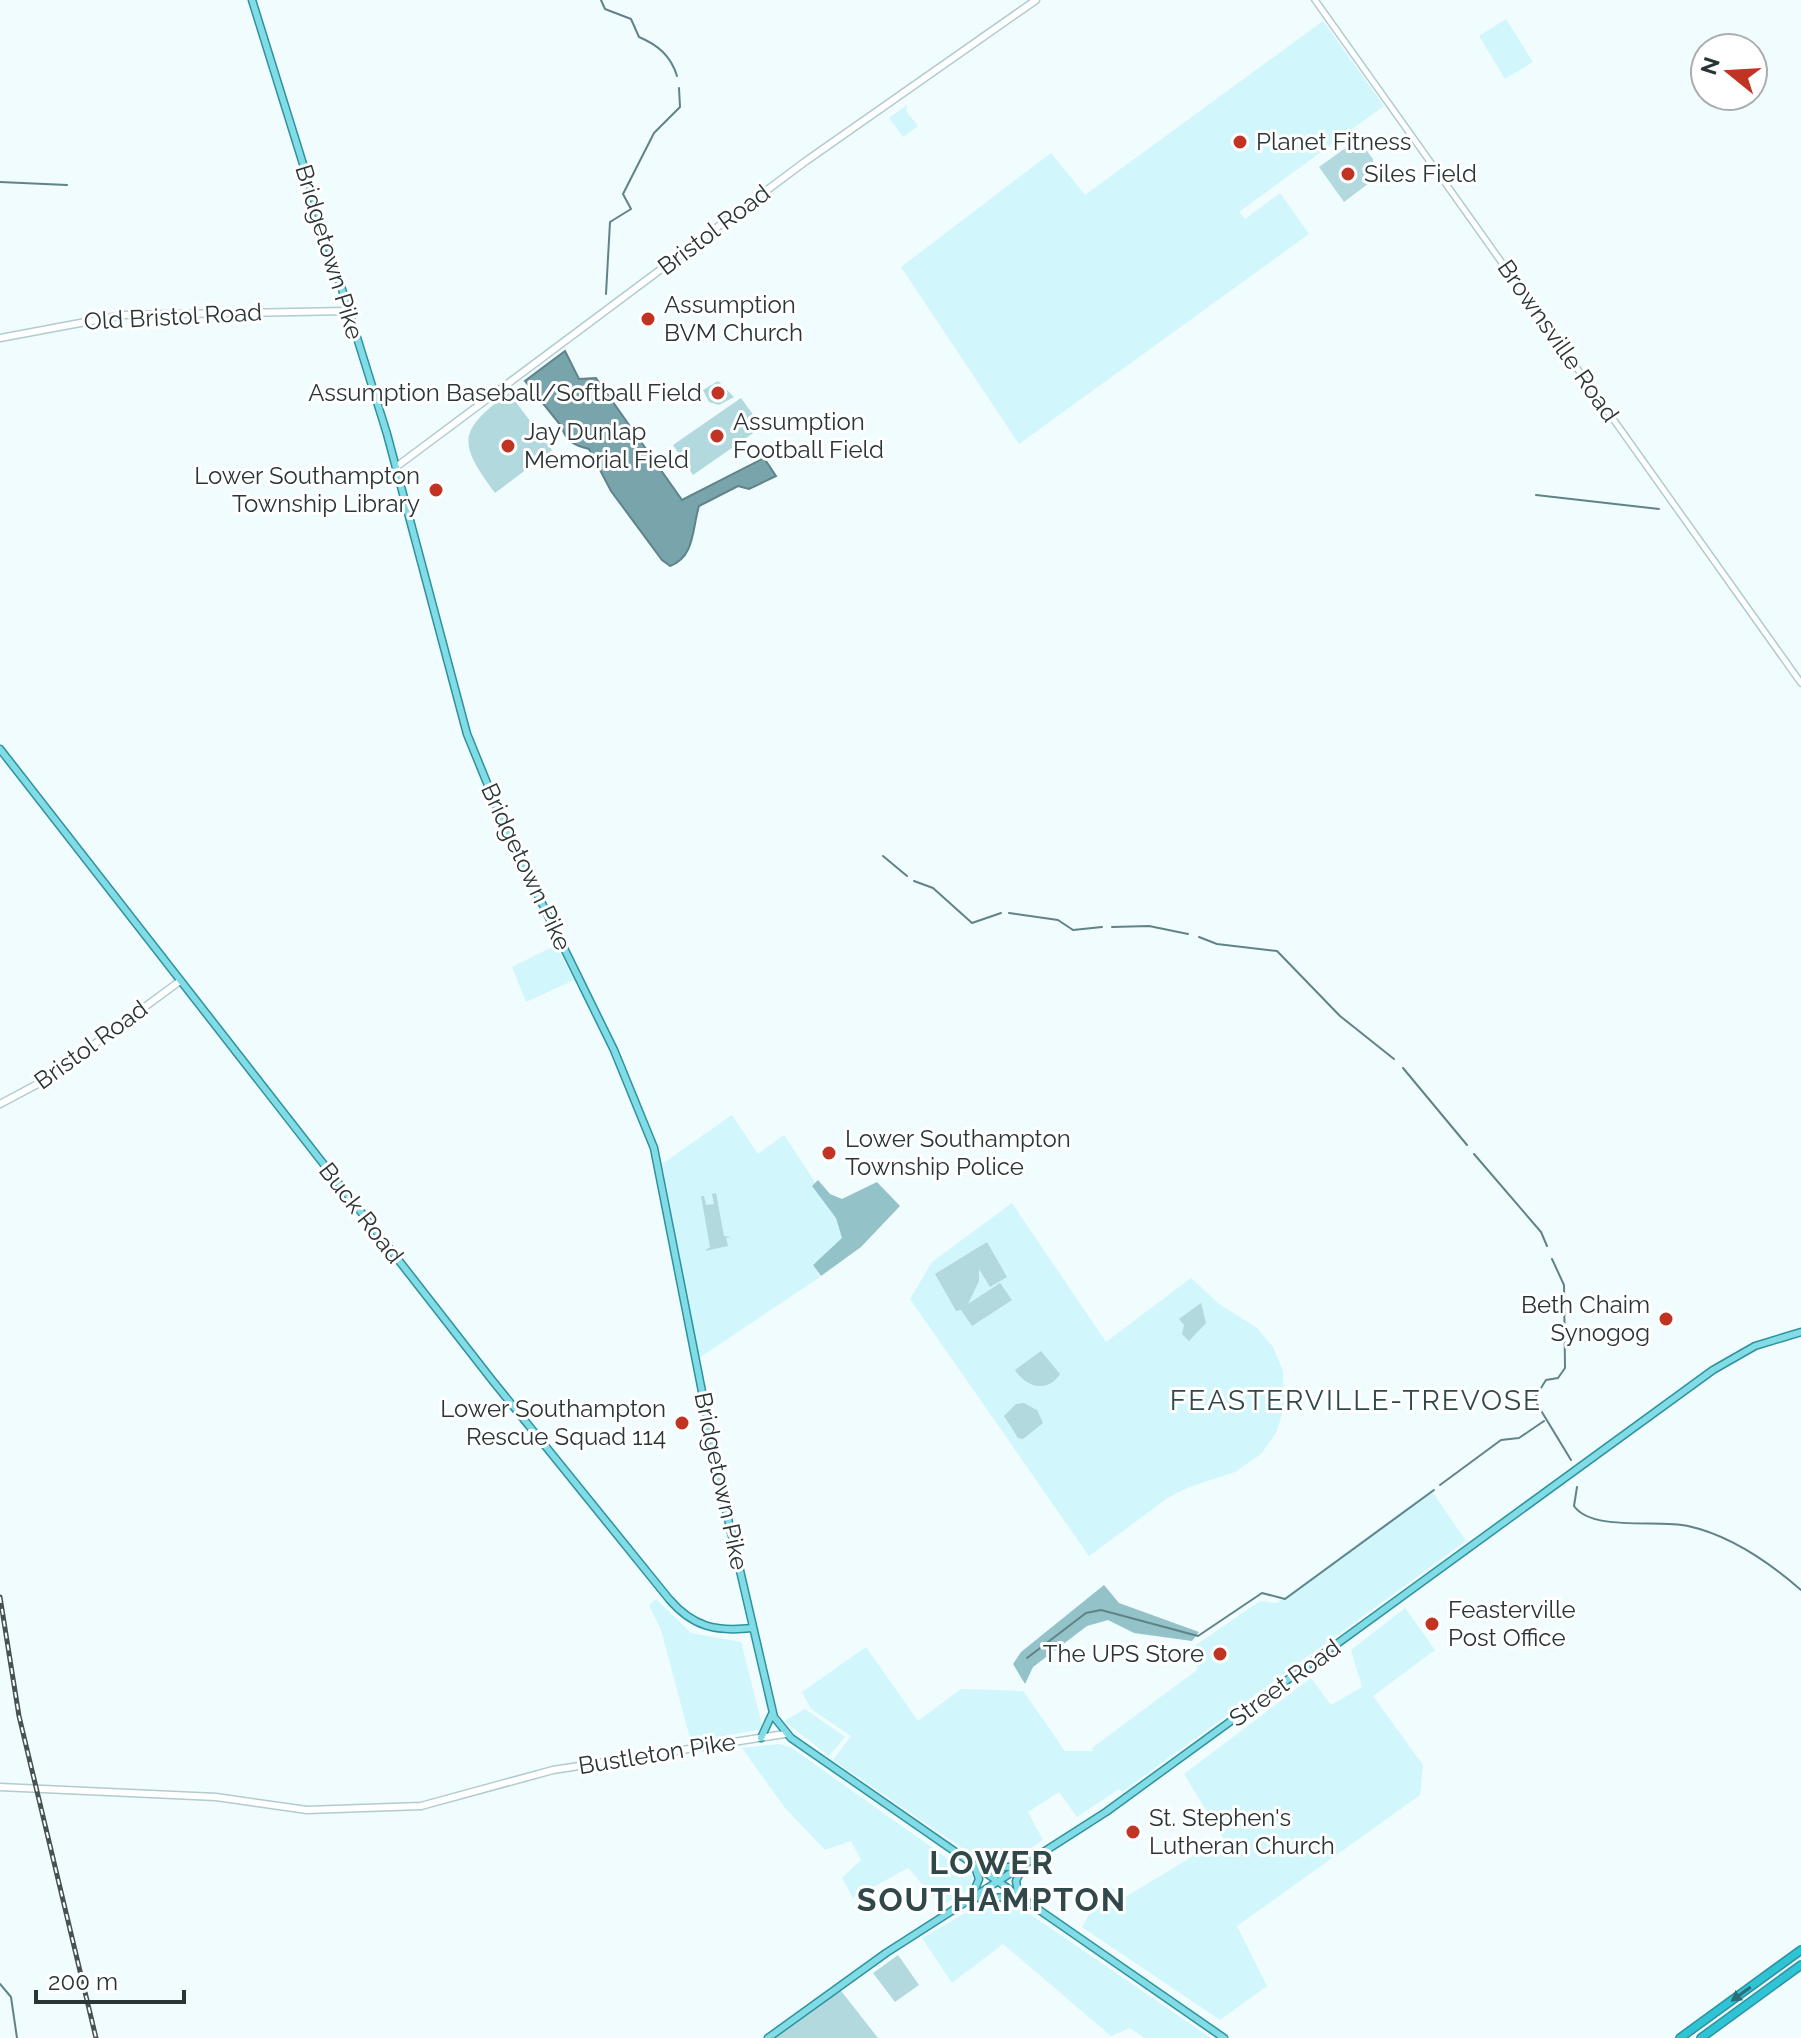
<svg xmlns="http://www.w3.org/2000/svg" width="1801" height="2038" viewBox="0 0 1801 2038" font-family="Raleway,sans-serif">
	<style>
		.built { fill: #d1f6fb }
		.green { fill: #b2d9de }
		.forest { fill: #93c2c9 }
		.water { fill: #77a5ab; stroke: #608388; stroke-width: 2 }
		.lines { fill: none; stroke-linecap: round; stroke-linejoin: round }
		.stream { stroke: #608388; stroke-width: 2 }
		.tertiary-casing { stroke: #b1cbcf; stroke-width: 8 }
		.secondary-casing { stroke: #b1cbcf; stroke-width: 9 }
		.primary-casing { stroke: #2d929e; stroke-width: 9 }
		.motorway-casing { stroke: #2d929e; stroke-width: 10 }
		.tertiary { stroke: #fff; stroke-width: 5 }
		.secondary { stroke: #fff; stroke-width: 6 }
		.primary { stroke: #82dce6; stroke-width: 6 }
		.motorway { stroke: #2ec4d6; stroke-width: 7 }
		.rail-casing { stroke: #475253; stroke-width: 5 }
		.rail { stroke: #fff; stroke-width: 2; stroke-dasharray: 6; stroke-linecap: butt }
		.oneway { fill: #2c6e76 }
		.poi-dot { fill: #c13424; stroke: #fff; stroke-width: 3 }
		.labels { text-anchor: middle; stroke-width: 6; stroke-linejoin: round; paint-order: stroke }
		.poi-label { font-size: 24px; fill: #2a3536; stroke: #fff; text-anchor: start }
		.street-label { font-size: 24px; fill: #2a3536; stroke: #fff }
		.quarter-label { font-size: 28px; letter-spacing: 2px; fill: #31484b; stroke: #fff }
		.district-label { font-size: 32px; font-weight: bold; letter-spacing: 2px; fill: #31484b; stroke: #fff }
	</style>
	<rect width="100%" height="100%" fill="#f1fcfe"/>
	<path class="built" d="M1506 19 1533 62 1505 79 1479 36Z
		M1323 21 1384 106 1239 212 1245 219 1280 193 1309 234 1019 444 901 267 1051 153 1085 195Z
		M907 105 906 111 918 126 903 137 889 118Z
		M556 945 574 980 526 1002 512 967Z
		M732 1115 758 1154 784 1135 852 1238 813 1264 820 1277 699 1358 662 1164Z
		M1012 1203 1106 1342 1191 1278 1219 1304 1257 1328 1273 1347 1283 1371 1284 1408 1276 1433 1261 1454 1235 1472 1189 1487 1169 1497 1089 1556 910 1299 932 1262Z
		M1431 1490 1466 1541 1122 1792 1119 1789 1077 1817 1059 1792 1028 1812 1043 1840 1009 1863H984L833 1760 851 1736 811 1709 802 1692 866 1647 918 1721 961 1689 1023 1691 1065 1751H1093L1092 1748 1197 1670 1196 1645 1260 1601 1277 1603Z
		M656 1599 691 1633 741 1642 763 1729 691 1742 661 1630 649 1605Z
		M1405 1608 1435 1650 1373 1696 1423 1765 1420 1795 1237 1926 1267 1986 1220 2020 1082 1927 1106 1885 1127 1896 1223 1838 1184 1774 1311 1678 1331 1705 1362 1687 1351 1650Z
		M805 1709 845 1737 829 1756 784 1721Z
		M779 1744 792 1748 972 1876 970 1889 942 1906 908 1868 853 1898 842 1878 861 1860 851 1841 825 1850 785 1808 742 1748Z
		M991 1898 1010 1902 1027 1912 1211 2038H1144L1130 2028 1111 2036 1003 1944 952 1983 922 1938Z"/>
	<path class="green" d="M1358 139 1373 159V180L1344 202 1319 167Z
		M718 381 734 397 719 405 709 402 703 390Z
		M509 393 552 450 495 493C458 443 457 431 509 393Z
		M741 398 762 427 693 475 673 445Z
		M716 1193 724 1236 731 1237 726 1238 728 1246 705 1251 710 1247 701 1196H704L706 1205 714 1204 712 1194Z
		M987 1242 1007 1277 990 1287 979 1269V1281L968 1304 1000 1283 1012 1300 972 1326 961 1310 956 1311 935 1274Z
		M1201 1303 1206 1323 1189 1341 1182 1334 1184 1325 1179 1319Z
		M1041 1351 1060 1374C1048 1393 1026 1388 1015 1370Z
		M1024 1403 1037 1410 1043 1423 1023 1439 1018 1438 1004 1416 1016 1404Z
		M898 1955 919 1985 895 2002 873 1973Z
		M838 1987 878 2038H768Z"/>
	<path class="forest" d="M818 1180 830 1194 842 1199 877 1182 900 1206 861 1247 821 1276 813 1265 842 1238 836 1218 812 1186Z
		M1104 1585 1119 1603 1199 1632 1192 1641 1134 1633 1108 1620 1087 1626 1033 1667 1025 1684 1013 1664 1021 1652Z"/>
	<path class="water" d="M565 351 579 379 596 378 682 500 764 458 776 476 749 489 738 486 699 506C692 529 695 557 670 566L662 560 611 491 589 449C576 446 565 441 562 427L525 381Z"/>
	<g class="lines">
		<path class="stream" d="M601 0 605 9 631 19 639 37C658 45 671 56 677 76
			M0 182 67 185
			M606 294 610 222 631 209 623 194 654 133 680 107 679 88
			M1536 495 1659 509
			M883 856 907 876
			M914 881 933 888 972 923 1001 913
			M1009 913 1058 920 1073 930 1102 927
			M1112 927 1149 926 1188 934
			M1199 937 1217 944 1277 951 1340 1016 1394 1059
			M1403 1068 1467 1145
			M1474 1154 1541 1232 1547 1246
			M1552 1259 1564 1285 1565 1368 1558 1378 1546 1380 1534 1399 1571 1460
			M1440 1485 1501 1440 1519 1438 1544 1421
			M1577 1487 1574 1506C1592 1532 1659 1519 1688 1526 1729 1535 1770 1563 1801 1590
			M1027 1658 1086 1613 1101 1610 1198 1636 1262 1593 1285 1599 1434 1490
			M0 1984 11 1997 17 2038"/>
		<g class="tertiary-casing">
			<path id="tertiary" d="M1315 0 1801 683"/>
		</g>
		<g class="secondary-casing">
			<path id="secondary" d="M0 338 123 315 347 311
				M396 467 806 161 1036 0
				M0 1104 47 1079 180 981
				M0 1787 216 1797 307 1810 421 1806 553 1770 785 1734"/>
		</g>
		<g class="primary-casing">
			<path id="primary" d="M252 0 387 434 467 734 507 832 614 1050 654 1148 722 1493 774 1717 791 1738 1224 2038
				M0 749 492 1380 669 1599C693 1627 716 1632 752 1628
				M761 1738 772 1714
				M978 1867H1014
				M972 1896 979 1879 976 1870
				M975 1898 1019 1897 1016 1881 1024 1864
				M768 2038 886 1953 1106 1812 1713 1370 1755 1346 1801 1332"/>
		</g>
		<g class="motorway-casing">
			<path id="motorway" d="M1680 2038 1801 1950
				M1701 2038 1801 1965"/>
		</g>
		<use href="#tertiary" class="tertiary"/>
		<use href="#secondary" class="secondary"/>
		<use href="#primary" class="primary"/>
		<use href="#motorway" class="motorway"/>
		<g class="rail-casing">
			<path id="rail" d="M0 1597 19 1716 96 2038"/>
		</g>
		<use href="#rail" class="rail"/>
	</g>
	<defs><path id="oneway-solid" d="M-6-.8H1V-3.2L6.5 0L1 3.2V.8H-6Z" transform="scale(2)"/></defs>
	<use class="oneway" href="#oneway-solid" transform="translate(1741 1994) rotate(144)"/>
	<g class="poi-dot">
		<circle cx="1240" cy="142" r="8"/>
		<circle cx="1348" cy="174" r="8"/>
		<circle cx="648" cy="319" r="8"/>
		<circle cx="718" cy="393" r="8"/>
		<circle cx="717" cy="436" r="8"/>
		<circle cx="508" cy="446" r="8"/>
		<circle cx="436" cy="490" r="8"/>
		<circle cx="829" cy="1153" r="8"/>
		<circle cx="1666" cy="1319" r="8"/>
		<circle cx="682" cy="1423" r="8"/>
		<circle cx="1432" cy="1624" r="8"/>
		<circle cx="1220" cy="1654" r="8"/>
		<circle cx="1133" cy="1832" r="8"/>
	</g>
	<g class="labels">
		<g class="poi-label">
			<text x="1256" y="150">Planet Fitness</text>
			<text x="1364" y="182">Siles Field</text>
			<text x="664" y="313">Assumption<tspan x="664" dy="28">BVM Church</tspan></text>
			<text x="702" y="401" text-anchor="end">Assumption Baseball/Softball Field</text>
			<text x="733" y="430">Assumption<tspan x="733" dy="28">Football Field</tspan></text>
			<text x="524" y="440">Jay Dunlap<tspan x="524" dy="28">Memorial Field</tspan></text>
			<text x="420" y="484" text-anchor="end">Lower Southampton<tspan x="420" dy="28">Township Library</tspan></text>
			<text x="845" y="1147">Lower Southampton<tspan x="845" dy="28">Township Police</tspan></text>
			<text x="1650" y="1313" text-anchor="end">Beth Chaim<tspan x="1650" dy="28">Synogog</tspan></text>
			<text x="666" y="1417" text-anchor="end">Lower Southampton<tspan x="666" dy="28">Rescue Squad 114</tspan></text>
			<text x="1448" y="1618">Feasterville<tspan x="1448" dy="28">Post Office</tspan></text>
			<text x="1204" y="1662" text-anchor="end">The UPS Store</text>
			<text x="1149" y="1826">St. Stephen's<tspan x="1149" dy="28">Lutheran Church</tspan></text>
		</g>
		<g class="street-label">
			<text transform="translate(714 230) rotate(-37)" y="8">Bristol Road</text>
			<text transform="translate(329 252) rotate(73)" y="8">Bridgetown Pike</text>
			<text transform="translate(173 317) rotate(-3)" y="8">Old Bristol Road</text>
			<text transform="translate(1558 341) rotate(55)" y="8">Brownsville Road</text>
			<text transform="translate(526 867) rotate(65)" y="8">Bridgetown Pike</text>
			<text transform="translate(91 1045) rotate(-36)" y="8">Bristol Road</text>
			<text transform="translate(361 1213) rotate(52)" y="8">Buck Road</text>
			<text transform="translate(721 1481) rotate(78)" y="8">Bridgetown Pike</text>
			<text transform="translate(1285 1683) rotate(-36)" y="8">Street Road</text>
			<text transform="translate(657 1754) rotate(-9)" y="8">Bustleton Pike</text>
		</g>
		<g class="quarter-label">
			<text x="1356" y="1410">FEASTERVILLE-TREVOSE</text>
		</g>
		<g class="district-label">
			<text x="992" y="1874">LOWER<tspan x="992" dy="37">SOUTHAMPTON</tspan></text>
		</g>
	</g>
	<g transform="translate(1729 72) rotate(288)"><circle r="38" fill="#ffffff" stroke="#aaaeaf" stroke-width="2"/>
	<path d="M0-6L14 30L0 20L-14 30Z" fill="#c13424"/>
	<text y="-12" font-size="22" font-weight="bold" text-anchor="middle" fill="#2a3536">N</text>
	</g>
	<path d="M36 1990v12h148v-12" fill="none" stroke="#2a3536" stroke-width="4"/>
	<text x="48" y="1990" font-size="24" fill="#2a3536" stroke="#ffffff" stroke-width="6" paint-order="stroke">200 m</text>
</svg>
